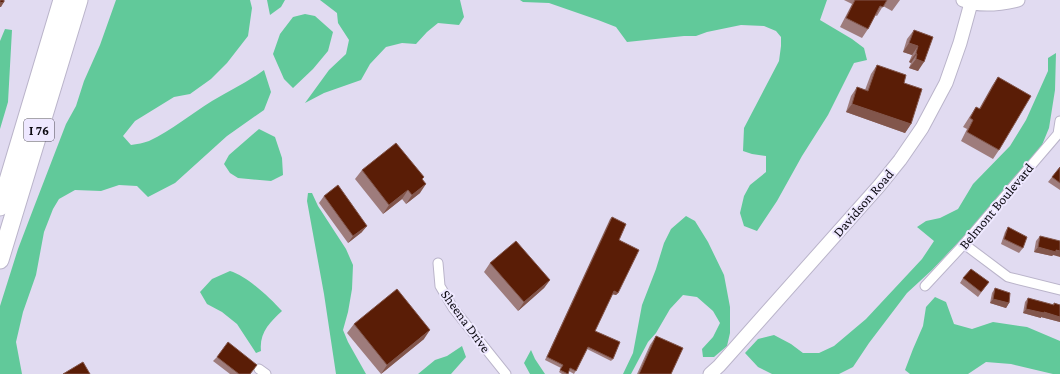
<svg xmlns="http://www.w3.org/2000/svg" width="1060" height="374" viewBox="0 0 1060 374" font-family="'Crimson Pro',serif">
	<style>
		.forest { fill: #61c99a }
		.lines { fill: none; stroke-linecap: round; stroke-linejoin: round }
		.street-casing { stroke: #bab4ca; stroke-width: 11 }
		.secondary-casing { stroke: #bab4ca; stroke-width: 15 }
		.highway-casing { stroke: #bab4ca; stroke-width: 19 }
		.street { stroke: #fff; stroke-width: 9 }
		.secondary { stroke: #fff; stroke-width: 13 }
		.highway { stroke: #fff; stroke-width: 17 }
		.wall { fill: #9e7c7c }
		.shaded-wall { fill: #82564c }
		.building { fill: #5a1d06; stroke: #82564c }
		.labels { text-anchor: middle; stroke-width: 4; stroke-linejoin: round; paint-order: stroke }
		.shield { fill: #eee8ff; stroke: #504d58; stroke-width: 1 }
		.shield-label { font-size: 13px; font-weight: bold; fill: #0c0a11 }
		.street-label { font-size: 14px; fill: #0c0a11; stroke: #eee8ff }
	</style>
	<rect width="100%" height="100%" fill="#e1dbf1"/>
	<path class="forest" d="M116 0H250L252 8 248 36 227 63 211 79 190 94 174 97 135 121 123 136 131 145C137 144 144 143 149 141 172 130 191 114 212 101 229 91 248 82 264 70L271 92 264 110 227 136 175 183 148 197 137 186 119 185 101 191 75 190 59 199 53 209 44 232 36 275 23 312 16 342 22 374H0V306L18 249 34 207 66 124 76 106 84 81 100 45Z
		M267 0H285L281 7 270 15Z
		M320 0H460L464 17 459 25 438 23 427 32 416 44 402 43 386 47 370 64 361 80 324 93 305 103 329 70 346 54 349 40 338 23 337 13Z
		M520 0H827L820 20 852 39 864 48 867 60 854 63 828 115 802 156 777 201 757 231 744 226 740 213 744 196 750 185 766 172V156L752 154 743 151 744 128 779 61 781 46V37L776 31 764 26 741 25 707 32 696 36H684L627 42 616 27 598 20 549 3 523 2Z
		M305 14 315 16 333 32 328 51 313 69 293 88 284 79 273 54 280 34 293 17Z
		M5 29 12 30 8 102 0 129V41Z
		M1056 53 1055 90 1049 128 1042 145 987 212 932 270 907 293 869 343 853 367 839 374H772L758 367 745 353 758 339 774 335 791 344 803 353H819L834 346 866 319 922 259 934 241 917 227 926 221 940 218 958 209 973 184 1010 146 1026 120 1048 71V58Z
		M259 129 275 137 282 158 283 175 271 181 238 178 230 173 224 164 229 155Z
		M308 193H312L318 206 346 249 353 265 352 289 348 312 343 330 348 342 366 374H336L324 294 307 201Z
		M686 216 695 221 708 242 724 275 730 307V333L727 346 714 357H703L702 349 713 337 720 323 713 311 697 297 683 295 670 309 656 333 648 342 631 374H623L633 353 642 305 656 269 664 243 671 229Z
		M230 271C247 276 269 297 282 311 270 322 259 333 261 351L256 353 237 324 222 312 207 304 200 292 212 279Z
		M935 297 946 302 954 324 972 329 993 322 1027 327 1060 341V374H1053L1011 364 986 362 968 374H910L905 370 913 349 923 326 926 307Z
		M462 346 466 357 451 374H418L435 360 447 356Z
		M531 350 535 359 545 374H530L524 363Z"/>
	<g class="lines">
		<g class="street-casing">
			<path id="street" d="M964 244 1008 277 1060 290
				M438 263 440 286 453 308 506 374
				M925 286 964 244 1058 134 1060 121
				M259 369 266 374"/>
		</g>
		<g class="secondary-casing">
			<path id="secondary" d="M963 0C980 7 1001 4 1018 0
				M710 374 719 366 879 186 900 160 922 128 946 83 960 43 971 3"/>
		</g>
		<g class="highway-casing">
			<path id="highway" d="M0 207 62 0
				M0 260 79 0"/>
		</g>
		<use href="#street" class="street"/>
		<use href="#secondary" class="secondary"/>
		<use href="#highway" class="highway"/>
	</g>
	<path class="wall" d="M844 0H900L892 11 883 6 877 16 875 15 868 29 862 38 840 27 852 4Z
		M914 30 933 37 918 71 909 68 911 63 909 62 912 55 903 52 907 39Z
		M877 65 904 83 911 124 905 133 846 112 851 96 857 87 865 90 871 74Z
		M998 77 999 150 993 159 961 141 967 129 963 127 970 116 976 107 979 109 992 86Z
		M1060 167V190L1048 182Z
		M362 170 422 179 420 193 406 204 402 199 383 214 355 179Z
		M324 196 362 232 348 243 319 203Z
		M612 217 619 240 618 293 616 295 612 294 595 331 613 359 611 361 587 349 574 374 569 371 567 374H562L559 372 561 368 545 360 610 219Z
		M1008 227 1023 248 1019 253 1001 244 1005 232Z
		M1040 236 1053 255 1052 256 1034 252 1036 241Z
		M490 263 550 280 544 288 518 311 484 272Z
		M963 278 989 282 978 297 960 283Z
		M995 288 1009 303 1006 308 990 303 992 293Z
		M1028 298 1053 305 1054 303 1060 305V322L1041 317V318L1023 313 1025 302Z
		M354 324 424 339 381 374 347 333Z
		M656 336 671 374H637L650 345Z
		M217 357 250 374H230L213 361Z"/>
	<path class="shaded-wall" d="M4 2 1 7H0V3Z
		M909 43 918 46 912 55 903 52Z
		M916 53 917 54 911 63 909 62Z
		M916 59 924 62 918 71 909 68Z
		M852 104 911 124 905 133 846 112Z
		M426 184 420 193 406 204 412 195Z
		M408 190 402 199 383 214 389 205Z
		M367 226 362 232 348 243 353 236Z
		M1038 247 1060 251V257L1053 255 1052 256 1034 252Z
		M550 280 544 288 518 311 524 302Z
		M614 291 618 293 616 295 612 294Z
		M993 299 1009 303 1006 308 990 303Z
		M1026 309 1044 312 1060 317V322L1041 317V318L1023 313Z
		M430 330 424 339 381 374 387 365Z"/>
	<path class="building" d="M0 0H4V2L0 3Z
		M855 0H887L883 7 880 6 868 29 846 18Z
		M914 30 933 37 924 62 916 59 917 54 916 53 918 46 909 43Z
		M877 65 906 75 904 83 922 89 911 124 852 104 857 87 868 91Z
		M998 77 1031 96 999 150 967 132 973 120 970 118 976 107 980 109Z
		M396 143 424 177 422 179 426 184 412 195 408 190 389 205 362 170Z
		M1060 167V183L1052 177Z
		M338 185 367 226 353 236 324 196Z
		M612 217 626 224 619 240 639 250 618 293 614 291 595 331 620 342 613 359 588 347 576 371 570 368 568 374 560 370 563 365 547 357Z
		M1008 227 1027 237 1023 248 1004 239Z
		M1040 236 1060 241V251L1056 250V252L1038 247Z
		M516 241 550 280 524 302 490 263Z
		M971 269 989 282 981 292 963 278Z
		M995 288 1010 293 1009 303 993 299Z
		M397 289 430 330 387 365 354 324Z
		M1028 298 1054 305V303L1060 305V317L1044 312V313L1026 309Z
		M656 336 683 348 671 374H639Z
		M228 342 257 365 250 374H239L217 357Z
		M83 362 90 374H63Z"/>
	<g class="labels">
		<rect class="shield" x="24" y="119" width="30" height="22" rx="3"/>
		<g class="shield-label">
			<text x="39" y="135">I 76</text>
		</g>
		<g class="street-label">
			<text transform="translate(863 203) rotate(-49)" y="5">Davidson Road</text>
			<text transform="translate(996 206) rotate(-50)" y="5">Belmont Boulevard</text>
			<text transform="translate(466 321) rotate(54)" y="5">Sheena Drive</text>
		</g>
	</g>
</svg>
